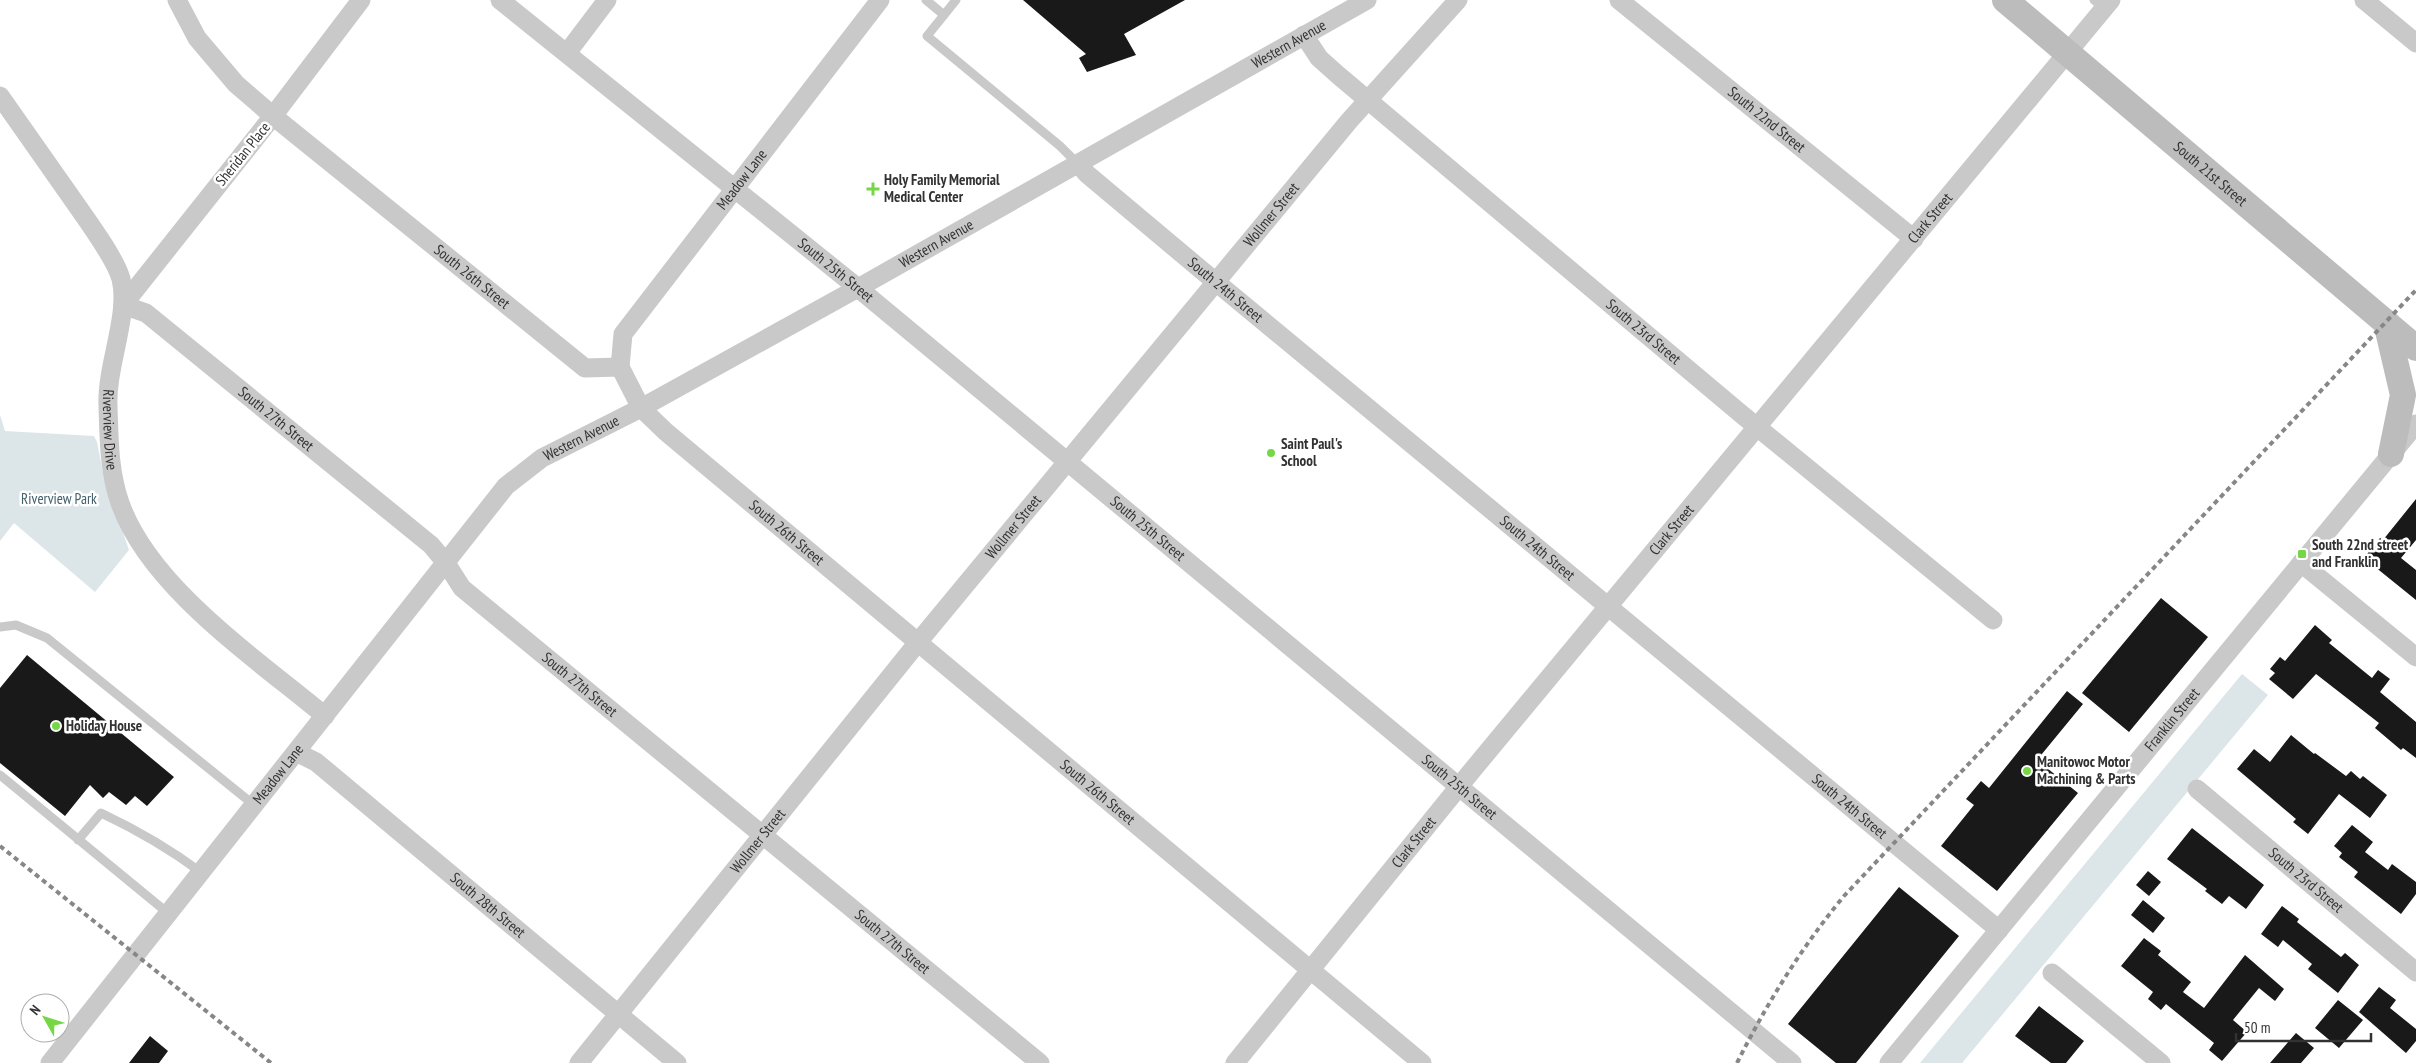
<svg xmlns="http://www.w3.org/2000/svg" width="2416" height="1063" viewBox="0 0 2416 1063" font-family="'PT Sans Narrow',sans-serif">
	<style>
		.green { fill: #dce5e8 }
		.building { fill: #191919 }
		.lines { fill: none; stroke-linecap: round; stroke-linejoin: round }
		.service { stroke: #c9c9c9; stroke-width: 9 }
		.minor { stroke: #c9c9c9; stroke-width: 19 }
		.secondary { stroke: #bcbcbc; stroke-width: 26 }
		.rail { stroke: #878787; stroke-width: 4; stroke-dasharray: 5 4; stroke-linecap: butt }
		.poi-dot { fill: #76d746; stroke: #fff; stroke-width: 2 }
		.labels { text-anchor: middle; stroke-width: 5; stroke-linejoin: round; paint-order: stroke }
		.street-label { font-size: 15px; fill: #323232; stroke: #fff }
		.poi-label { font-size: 15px; font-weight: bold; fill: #323232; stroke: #fff; text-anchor: start }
		.park-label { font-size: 15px; fill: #43606b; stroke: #fff }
	</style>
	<rect width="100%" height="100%" fill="#fff"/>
	<path class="green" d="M0 415 5 431 94 436 97 442 104 478 129 550 95 592 14 523 0 541Z
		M2242 674 2268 695 1962 1063H1920Z"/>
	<path class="building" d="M1023 0H1185L1124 34 1136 55 1087 72 1079 58 1086 54Z
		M2416 499V540L2401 558 2416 570V600L2364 558 2380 538 2383 540Z
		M2161 598 2208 637 2129 732 2082 693Z
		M2315 625 2332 640 2329 643 2372 678 2378 670 2390 679 2380 692 2416 722V758L2403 748 2401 750 2375 728 2379 723 2316 674 2293 699 2269 679 2275 673 2270 669 2280 657 2285 661Z
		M27 655 174 777 147 806 135 796 126 805 109 792 103 798 90 785 65 816 0 763V688Z
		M2067 691 2083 704 2037 760 2078 793 1997 891 1941 846 1974 805 1966 799 1981 781 1989 788Z
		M2291 735 2314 754 2315 753 2346 776 2351 771 2360 779 2363 776 2387 795 2370 818 2339 794 2308 834 2293 822 2296 819 2237 769 2254 749 2270 762Z
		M2352 825 2373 842 2365 852 2388 870 2392 864 2416 882V894L2401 914 2354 877 2358 872 2339 857 2342 853 2334 846Z
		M2192 828 2264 885 2246 909 2229 896 2222 904 2205 891 2207 889 2167 859Z
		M2148 871 2161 882 2149 896 2136 885Z
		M1899 887 1959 936 1856 1063H1836L1788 1024Z
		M2143 900 2165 918 2153 933 2131 915Z
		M2282 906 2299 919 2297 922 2341 957 2345 953 2359 965 2338 993 2308 969 2312 964 2283 940 2278 947 2261 934Z
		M2144 938 2161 951 2158 955 2191 982 2183 992 2204 1008 2245 955 2284 989 2275 1001 2259 988 2233 1020 2247 1032 2222 1061 2209 1050 2214 1043 2166 1004 2161 1010 2148 999 2153 992 2121 966Z
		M2379 987 2396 1000 2390 1008 2416 1029V1041L2406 1053 2359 1012Z
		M2338 1000 2363 1020 2339 1048 2315 1028Z
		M2039 1006 2084 1041 2066 1063H2051L2015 1036Z
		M2296 1033 2314 1048 2301 1063H2270Z
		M150 1036 168 1051 159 1063H129Z"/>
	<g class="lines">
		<path class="service" d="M926 0 944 15 927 36 1060 146 1078 164
			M2094 0 2104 8
			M944 15 956 0
			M0 627 16 625 47 638 254 805
			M0 775 169 914
			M78 840 101 813C137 830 170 849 202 873"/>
		<g class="minor">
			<path id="s1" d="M177 0 197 38 236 84 273 116 585 368 620 367 641 408 666 432 1422 1063"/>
			<path id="s2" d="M361 0 273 116 123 305 146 313 431 545 446 563 462 588 1040 1063"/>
			<path id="s3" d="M500 0 858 288 1792 1063"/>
			<path id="s4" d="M1619 0 1914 239"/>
			<path d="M2364 0 2416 43"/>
			<path id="s5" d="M1304 35 1319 58 1338 75 1740 413 1993 620"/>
			<path d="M567 53 607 0"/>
			<path id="s6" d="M0 96C26 133 52 170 78 207 90 224 116 260 121 279 130 315 106 366 108 406 109 439 109 472 120 503 150 588 257 659 325 716"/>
			<path id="s7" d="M1078 164 1087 174 1199 268 1999 930"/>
			<path id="s8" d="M620 367 623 334 880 0"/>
			<path d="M2301 563 2416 657"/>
			<path id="s9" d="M296 752 316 762 677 1063"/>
			<path id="s10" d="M2197 789 2416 972"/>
			<path d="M2052 973 2161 1063"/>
			<path id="s11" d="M50 1063 506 486 542 458 641 408 858 288 1367 0"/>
			<path id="s12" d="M579 1063 919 641 1349 121 1458 0"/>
			<path id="s13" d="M1235 1063 1470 773 2111 0"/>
			<path id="s14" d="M1889 1063 2416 424"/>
		</g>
		<g class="secondary">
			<path id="s15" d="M2005 0 2416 348"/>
			<path d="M2386 322 2403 395 2391 454"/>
		</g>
		<path class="rail" d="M0 846 271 1063
			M1737 1063C1767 1003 1801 948 1844 896L2416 290"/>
	</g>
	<g class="poi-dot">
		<path d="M870.5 181.5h5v5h5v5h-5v5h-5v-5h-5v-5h5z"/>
		<circle cx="1271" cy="453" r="5"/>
		<rect x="2297" y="549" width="10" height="10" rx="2.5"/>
		<circle cx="56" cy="726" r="5"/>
		<circle cx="2027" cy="771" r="5"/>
	</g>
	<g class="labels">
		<g class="street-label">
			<text dy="5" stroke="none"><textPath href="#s11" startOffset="1635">Western Avenue</textPath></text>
			<text dy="5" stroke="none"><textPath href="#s4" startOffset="190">South 22nd Street</textPath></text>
			<text transform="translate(243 154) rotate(-51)" y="5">Sheridan Place</text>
			<text dy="5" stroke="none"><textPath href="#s15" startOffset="269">South 21st Street</textPath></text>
			<text dy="5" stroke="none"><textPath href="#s8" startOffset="228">Meadow Lane</textPath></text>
			<text dy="5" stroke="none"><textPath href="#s12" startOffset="1095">Wollmer Street</textPath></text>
			<text dy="5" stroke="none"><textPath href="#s13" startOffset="1094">Clark Street</textPath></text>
			<text dy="5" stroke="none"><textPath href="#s11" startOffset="1230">Western Avenue</textPath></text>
			<text dy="5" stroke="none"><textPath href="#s3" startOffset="431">South 25th Street</textPath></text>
			<text dy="5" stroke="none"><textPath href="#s1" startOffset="408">South 26th Street</textPath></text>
			<text dy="5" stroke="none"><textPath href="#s7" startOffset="194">South 24th Street</textPath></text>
			<text dy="5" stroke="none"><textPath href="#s5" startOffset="452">South 23rd Street</textPath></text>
			<text dy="5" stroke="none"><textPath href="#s2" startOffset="579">South 27th Street</textPath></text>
			<text dy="5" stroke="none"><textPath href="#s6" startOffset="372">Riverview Drive</textPath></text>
			<text dy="5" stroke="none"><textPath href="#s11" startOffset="825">Western Avenue</textPath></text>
			<text dy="5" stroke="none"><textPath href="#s12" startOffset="690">Wollmer Street</textPath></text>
			<text dy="5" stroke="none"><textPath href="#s3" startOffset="836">South 25th Street</textPath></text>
			<text dy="5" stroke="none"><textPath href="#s13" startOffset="689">Clark Street</textPath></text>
			<text dy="5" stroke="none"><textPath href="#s1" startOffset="826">South 26th Street</textPath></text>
			<text dy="5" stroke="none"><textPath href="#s7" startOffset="599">South 24th Street</textPath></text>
			<text dy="5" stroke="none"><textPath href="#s2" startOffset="984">South 27th Street</textPath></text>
			<text dy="5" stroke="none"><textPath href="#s14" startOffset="445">Franklin Street</textPath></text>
			<text dy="5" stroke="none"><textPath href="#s11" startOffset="368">Meadow Lane</textPath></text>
			<text dy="5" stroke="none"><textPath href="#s3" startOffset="1241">South 25th Street</textPath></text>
			<text dy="5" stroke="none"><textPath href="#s1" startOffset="1231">South 26th Street</textPath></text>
			<text dy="5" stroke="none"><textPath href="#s7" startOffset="1004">South 24th Street</textPath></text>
			<text dy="5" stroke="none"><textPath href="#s12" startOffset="285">Wollmer Street</textPath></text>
			<text dy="5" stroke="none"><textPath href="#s13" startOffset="284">Clark Street</textPath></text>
			<text dy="5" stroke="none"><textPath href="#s10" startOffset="142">South 23rd Street</textPath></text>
			<text dy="5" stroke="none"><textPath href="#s9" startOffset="246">South 28th Street</textPath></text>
			<text dy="5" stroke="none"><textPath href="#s2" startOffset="1389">South 27th Street</textPath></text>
		</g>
		<g class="poi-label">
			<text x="884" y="185">Holy Family Memorial<tspan x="884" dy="17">Medical Center</tspan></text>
			<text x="1281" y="449">Saint Paul's<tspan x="1281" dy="17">School</tspan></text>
			<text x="2312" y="550">South 22nd street<tspan x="2312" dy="17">and Franklin</tspan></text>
			<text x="66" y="731">Holiday House</text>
			<text x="2037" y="767">Manitowoc Motor<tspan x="2037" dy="17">Machining &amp; Parts</tspan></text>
		</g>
		<g class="park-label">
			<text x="59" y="504">Riverview Park</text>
		</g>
	</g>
	<g transform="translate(45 1018) rotate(309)"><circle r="24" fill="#ffffff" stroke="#adadad"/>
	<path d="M0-4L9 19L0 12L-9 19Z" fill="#76d746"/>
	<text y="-8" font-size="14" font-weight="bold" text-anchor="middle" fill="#323232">N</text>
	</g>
	<path d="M2236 1033v8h135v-8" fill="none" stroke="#323232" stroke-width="2.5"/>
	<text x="2244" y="1033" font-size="15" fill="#323232" stroke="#ffffff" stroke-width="4" paint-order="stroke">50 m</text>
</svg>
